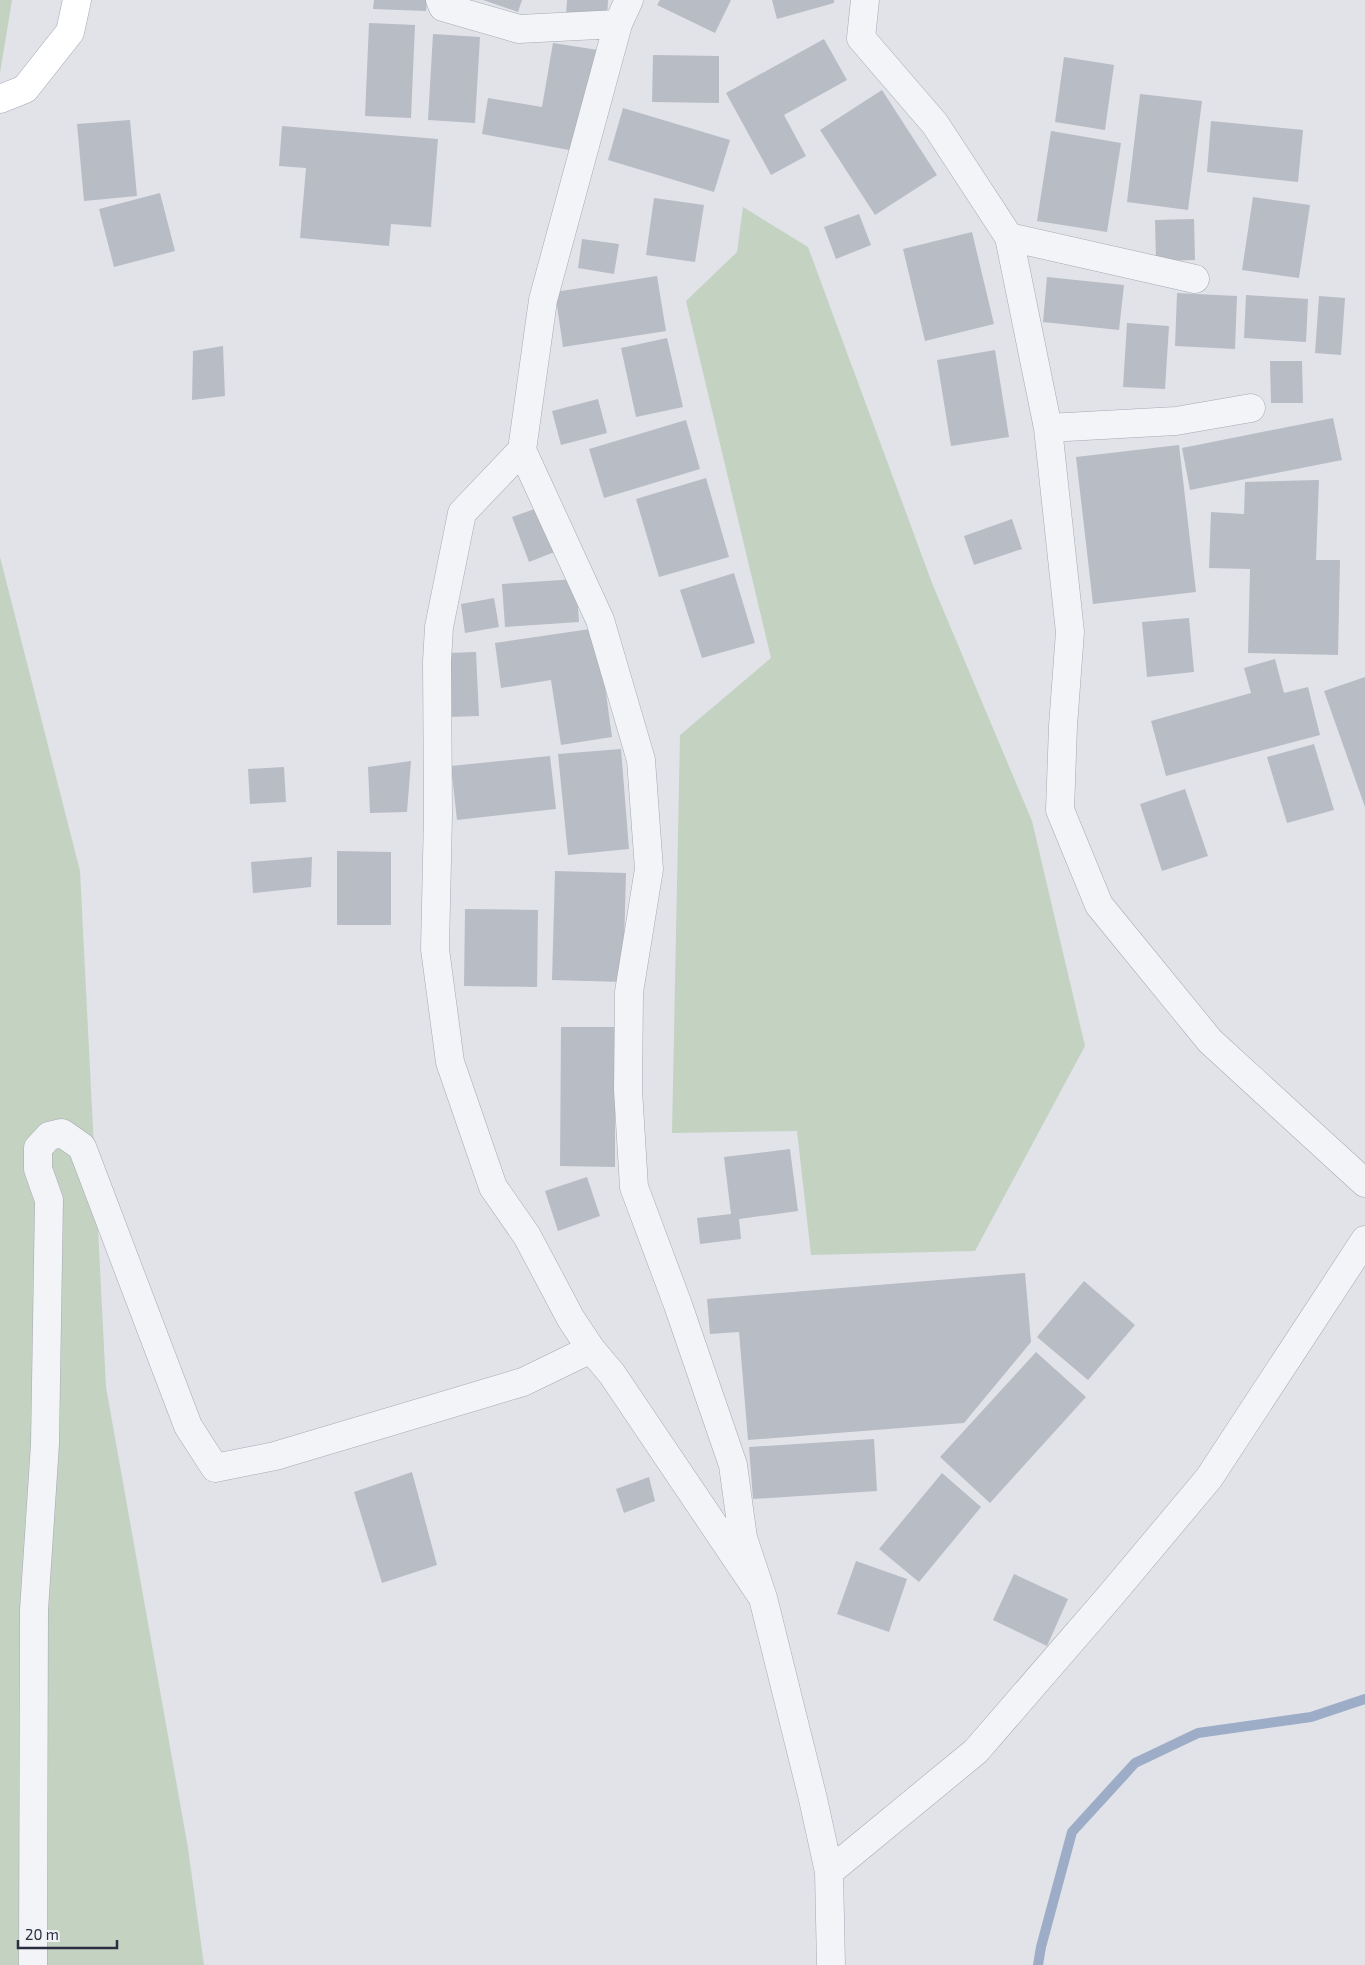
<svg xmlns="http://www.w3.org/2000/svg" width="1365" height="1965" viewBox="0 0 1365 1965" font-family="'Exo 2',sans-serif">
	<style>
		.green { fill: #c4d2c2 }
		.lines { fill: none; stroke-linecap: round; stroke-linejoin: round }
		.stream { stroke: #9dadc7; stroke-width: 10 }
		.building { fill: #b8bcc5 }
		.minor-casing { stroke: #a6a9b3; stroke-width: 29 }
		.major-casing { stroke: #a0a6b4; stroke-width: 29 }
		.minor { stroke: #f3f4f7; stroke-width: 28 }
		.major { stroke: #fff; stroke-width: 28 }
	</style>
	<rect width="100%" height="100%" fill="#e1e3e9"/>
	<path class="green" d="M0 0H12L0 73Z
		M743 207 808 247 932 583 1032 821 1085 1046 975 1251 811 1255 797 1131 672 1133 680 735 771 658 686 301 737 252Z
		M0 557 80 871 106 1387 188 1848 204 1965H0Z"/>
	<g class="lines">
		<path class="stream" d="M1038 1965 1041 1947 1072 1832 1135 1763 1198 1733 1311 1717 1365 1699"/>
	</g>
	<path class="building" d="M374 0H427L426 11 373 9Z
		M483 0H522L518 12Z
		M567 0H608L607 17 566 14Z
		M660 0H731L715 33 657 5Z
		M772 0H834V3L777 19Z
		M369 23 415 25 411 118 365 116Z
		M433 34 480 37 475 123 428 120Z
		M824 39 847 80 784 115 806 156 771 175 726 93Z
		M553 43 598 50 580 152 482 134 488 98 542 107Z
		M653 55 719 56V103L652 102Z
		M1064 57 1114 65 1105 130 1055 122Z
		M882 90 937 175 875 215 820 130Z
		M1140 94 1202 101 1188 210 1127 202Z
		M623 108 730 140 714 192 608 160Z
		M130 120 137 196 84 201 77 124Z
		M1211 121 1303 130 1298 182 1207 172Z
		M282 126 438 139 431 227 391 224 389 246 300 238 306 168 279 166Z
		M1051 131 1121 143 1107 232 1037 221Z
		M160 193 175 251 114 267 99 209Z
		M1253 197 1310 205 1299 278 1242 270Z
		M654 198 704 205 695 262 646 255Z
		M859 214 871 245 836 259 824 227Z
		M1194 219 1195 260 1156 261 1155 220Z
		M972 232 994 324 925 341 903 249Z
		M582 239 619 244 614 274 578 268Z
		M657 276 666 331 563 347 555 292Z
		M1047 277 1124 285 1119 330 1043 322Z
		M1177 293 1237 296 1235 349 1175 346Z
		M1246 295 1308 299 1306 342 1244 338Z
		M1319 296 1345 298 1341 355 1315 353Z
		M1127 323 1169 326 1165 389 1123 387Z
		M667 338 683 407 636 417 621 348Z
		M223 346 225 396 192 400 193 351Z
		M995 350 1009 437 951 446 937 360Z
		M1270 361H1302L1303 403H1271Z
		M598 399 607 433 561 445 552 411Z
		M1333 418 1342 460 1190 490 1182 448Z
		M686 420 700 469 604 498 589 449Z
		M1179 445 1196 592 1093 604 1076 457Z
		M706 478 729 557 659 577 636 499Z
		M1319 480 1316 560H1340L1338 655 1248 653 1250 569 1209 568 1211 512 1244 514 1245 482Z
		M540 507 557 551 529 562 512 517Z
		M1012 519 1022 549 974 565 964 536Z
		M734 573 755 643 702 658 680 590Z
		M576 579 579 622 505 627 502 584Z
		M494 598 499 627 465 633 461 604Z
		M1189 618 1194 672 1147 677 1142 622Z
		M597 628 612 737 561 745 551 680 501 688 495 643Z
		M476 652 479 716 449 717 447 653Z
		M1275 659 1284 693 1308 687 1320 735 1166 776 1151 721 1251 693 1244 668Z
		M1365 677V807L1324 691Z
		M1314 744 1334 810 1287 823 1267 757Z
		M621 749 629 849 568 855 558 754Z
		M550 756 556 809 457 820 451 766Z
		M411 761 407 812 370 813 368 767Z
		M284 767 286 802 250 804 248 769Z
		M1185 789 1208 856 1162 871 1140 804Z
		M337 851 391 852V925H337Z
		M312 857 311 887 253 893 251 862Z
		M555 871 626 873 623 982 552 980Z
		M465 909 538 910 537 987 464 986Z
		M561 1027H615V1167L560 1166Z
		M790 1149 798 1211 739 1219 741 1239 700 1244 697 1218 731 1214 724 1157Z
		M587 1177 600 1216 558 1231 545 1191Z
		M1025 1273 1031 1342 964 1423 748 1440 739 1332 710 1334 707 1299Z
		M1084 1281 1135 1325 1088 1380 1037 1337Z
		M1036 1352 1086 1397 990 1503 940 1457Z
		M874 1439 877 1491 753 1499 749 1447Z
		M412 1472 437 1565 382 1583 354 1492Z
		M942 1473 981 1507 919 1582 879 1549Z
		M649 1477 655 1501 624 1513 616 1489Z
		M856 1561 907 1579 889 1632 837 1614Z
		M1014 1574 1068 1599 1047 1646 993 1620Z"/>
	<g class="lines">
		<g class="minor-casing">
			<path id="minor" d="M440 0 443 7 519 29 618 24
				M629 0 618 24 543 300 522 450 600 620 641 760 649 869 629 992 628 1090 634 1187 678 1305 733 1465 743 1538 763 1598
				M865 0 861 38 935 124 1009 237 1048 428 1070 632 1063 726 1060 810 1099 905 1210 1041 1365 1183
				M1009 237 1195 279
				M1048 428 1176 421 1251 408
				M522 450 462 513 439 627 437 661 438 814 435 949 450 1062 493 1187 527 1236 571 1319 591 1349 612 1374 763 1598 813 1799 829 1872 831 1965
				M829 1872 976 1751 1111 1595 1209 1478 1365 1240
				M33 1965 34 1610 45 1444 49 1200 38 1169V1148L49 1136 62 1133 82 1147 188 1426 215 1468 275 1456 523 1382 591 1349"/>
		</g>
		<g class="major-casing">
			<path id="major" d="M0 99 25 89 70 32 77 0"/>
		</g>
		<use href="#minor" class="minor"/>
		<use href="#major" class="major"/>
	</g>
	<path d="M18 1940v8h99v-8" fill="none" stroke="#2a2f40" stroke-width="2.5"/>
	<text x="25" y="1940" font-size="15" fill="#2a2f40" stroke="#f0f2f6" stroke-width="4" paint-order="stroke">20 m</text>
</svg>
